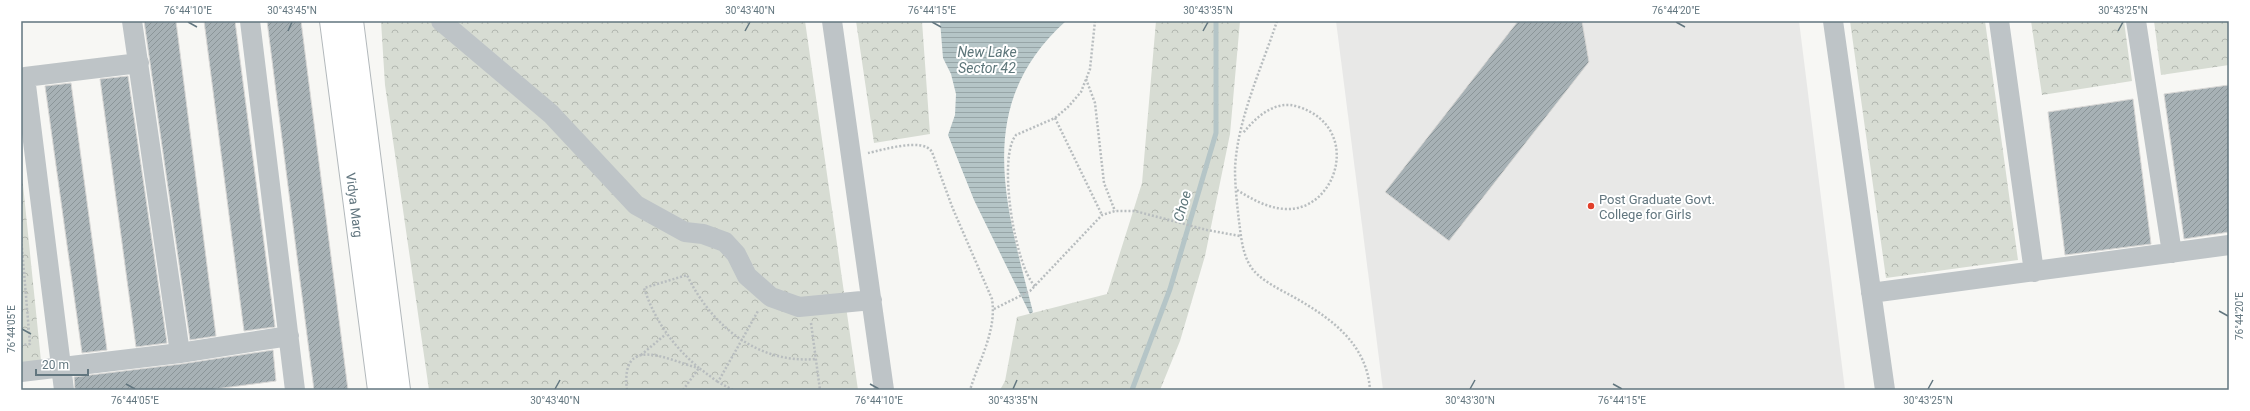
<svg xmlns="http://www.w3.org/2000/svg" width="2250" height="411" viewBox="0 0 2250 411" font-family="Roboto,sans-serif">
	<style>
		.built { fill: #e8e8e7 }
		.forest { fill: url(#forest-crowns) }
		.water { fill: url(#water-rules) }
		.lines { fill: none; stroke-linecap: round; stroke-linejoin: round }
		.stream { stroke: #b5c5c7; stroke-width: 5 }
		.building { fill: url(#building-hatch); stroke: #d9d8d6 }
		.major-casing { stroke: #b2b8bb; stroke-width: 24 }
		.path { stroke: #b8bdbf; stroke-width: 2.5; stroke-dasharray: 2 2; stroke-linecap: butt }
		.minor { stroke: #bec4c7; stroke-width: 20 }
		.major { stroke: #fff; stroke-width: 22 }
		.ticks { fill: none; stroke: #62767f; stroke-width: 1.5 }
		.poi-dot { fill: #e13f2a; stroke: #fff; stroke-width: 1.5 }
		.labels { text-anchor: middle; stroke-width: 4; stroke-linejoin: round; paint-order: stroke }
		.poi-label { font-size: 13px; fill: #62767f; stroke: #fff; text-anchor: start }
		.street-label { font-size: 13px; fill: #62767f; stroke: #fff }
		.water-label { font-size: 14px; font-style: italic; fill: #5d767a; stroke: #fff }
		.neatline { fill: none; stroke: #62767f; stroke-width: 1.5 }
		.ticks-label { font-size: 10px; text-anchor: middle; fill: #62767f }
	</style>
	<defs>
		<pattern id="forest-crowns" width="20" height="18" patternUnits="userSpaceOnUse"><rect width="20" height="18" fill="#d7dcd3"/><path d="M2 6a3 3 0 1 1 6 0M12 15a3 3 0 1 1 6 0" fill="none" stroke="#b2b7b0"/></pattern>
		<pattern id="water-rules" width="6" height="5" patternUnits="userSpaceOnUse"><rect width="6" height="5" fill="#b5c5c7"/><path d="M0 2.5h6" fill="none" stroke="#97a5a7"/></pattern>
		<pattern id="building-hatch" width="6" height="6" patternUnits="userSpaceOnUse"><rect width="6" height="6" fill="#a7b1b5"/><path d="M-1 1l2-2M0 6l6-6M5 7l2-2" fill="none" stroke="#8b9598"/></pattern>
	</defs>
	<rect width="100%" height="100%" fill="#f7f7f4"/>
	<path class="built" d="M1336 21H1799L1845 390H1383Z"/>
	<path class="forest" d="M381 21H805L858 390H429L385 85Z
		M856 21H922L930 134 874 143Z
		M1156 21H1240L1230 134 1205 256 1180 341 1160 390H1000L1005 381 1017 317 1107 294 1142 183Z
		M1850 21H1985L2018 260 1886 278Z
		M2031 21H2124L2132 81 2042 95Z
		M2154 21H2229V65L2161 75Z
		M21 165 41 361 21 363Z"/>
	<path class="water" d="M940 21H1066C972 105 1006 206 1033 312L1030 314 974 200 948 135 955 115 956 94 951 74 943 58Z"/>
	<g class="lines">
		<path class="stream" d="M1132 390 1170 289 1216 133V21"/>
	</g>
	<path class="building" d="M144 21H176L216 336 190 340Z
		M204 21H235L275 327 244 331Z
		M267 21H301L348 390H314Z
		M1518 21H1582L1589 62 1449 241 1385 192Z
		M128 76 167 343 136 347 100 79Z
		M71 83 107 350 82 353 45 86Z
		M2229 85V232L2184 239 2164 94Z
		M2133 99 2151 244 2065 255 2048 112Z
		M273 350 276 381 208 390H75L74 377 181 364Z"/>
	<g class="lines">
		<g class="major-casing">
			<path id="major" d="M331 21 379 390
				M352 21 399 390"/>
		</g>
		<path class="path" d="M1277 21C1262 67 1237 120 1235 169 1235 186 1237 204 1239 221 1241 236 1242 253 1251 267 1259 279 1277 288 1290 295 1328 316 1367 342 1370 390
			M1086 79 1095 103 1104 183 1115 211
			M1055 118 1102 215
			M868 153C883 150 923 137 932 152L953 209 992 299C997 331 979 360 970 390
			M1237 190C1252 199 1267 208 1285 209 1337 212 1363 128 1299 107 1276 99 1257 116 1243 133
			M21 236 30 344 21 345
			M1035 286C1015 267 997 157 1016 135L1055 118 1068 107 1081 92 1090 69 1095 21
			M994 309 1030 291 1102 215 1115 211H1135L1207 230 1240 236
			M811 323 820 390
			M641 355 666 334
			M699 368C673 346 655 321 644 288L687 275C711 325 757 364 816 359
			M627 390C620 333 668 360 698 368
			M683 390 699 368 718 382
			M733 390 718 382 758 311"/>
		<path class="minor" d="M132 21 180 353
			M250 21 295 390
			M441 21 551 114 636 205 685 232 703 234 725 242 736 254 747 276 771 297 799 307 872 300
			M832 21 884 390
			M1833 21 1885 390
			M1999 21 2034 272
			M2136 21 2172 253
			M1871 293 2229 245
			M21 372 180 353 289 336
			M64 390 25 77 139 63"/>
		<use href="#major" class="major"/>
	</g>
	<path class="ticks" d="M188 22 197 27M932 22 941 27M1676 22 1685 27M288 31 292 22M745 31 750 22M1203 31 1208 22M2118 31 2123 22M2219 311 2228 316M22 329 31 334M126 384 135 389M870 384 879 389M1613 384 1622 389M555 389 560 380M1013 389 1017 380M1470 389 1475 380M1928 389 1933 380"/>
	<circle class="poi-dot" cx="1591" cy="206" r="4"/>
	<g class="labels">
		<g class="poi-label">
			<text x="1599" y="204">Post Graduate Govt.<tspan x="1599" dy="15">College for Girls</tspan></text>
		</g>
		<g class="street-label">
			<text transform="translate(355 205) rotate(83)" y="5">Vidya Marg</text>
		</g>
		<g class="water-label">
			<text x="987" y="57">New Lake<tspan x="987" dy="16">Sector 42</tspan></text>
			<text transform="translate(1182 206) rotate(-74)" y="5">Choe</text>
		</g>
	</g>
	<rect width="2250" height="411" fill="none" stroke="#ffffff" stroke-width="44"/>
	<path d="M36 369v6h52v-6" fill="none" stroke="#62767f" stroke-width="2"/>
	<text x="42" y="369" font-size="12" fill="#62767f" stroke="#ffffff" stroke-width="3" paint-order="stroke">20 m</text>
	<rect x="22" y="22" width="2206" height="367" class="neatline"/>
	<g class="ticks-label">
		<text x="188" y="14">76°44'10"E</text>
		<text x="292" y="14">30°43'45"N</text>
		<text x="750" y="14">30°43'40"N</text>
		<text x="932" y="14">76°44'15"E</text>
		<text x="1208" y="14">30°43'35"N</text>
		<text x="1676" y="14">76°44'20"E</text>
		<text x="2123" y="14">30°43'25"N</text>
		<text transform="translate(2239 316) rotate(-90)" y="4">76°44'20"E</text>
		<text transform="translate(11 329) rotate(-90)" y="4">76°44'05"E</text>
		<text x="135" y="404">76°44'05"E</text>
		<text x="555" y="404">30°43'40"N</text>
		<text x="879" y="404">76°44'10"E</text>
		<text x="1013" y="404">30°43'35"N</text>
		<text x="1470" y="404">30°43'30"N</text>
		<text x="1622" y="404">76°44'15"E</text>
		<text x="1928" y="404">30°43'25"N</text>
	</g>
</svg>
